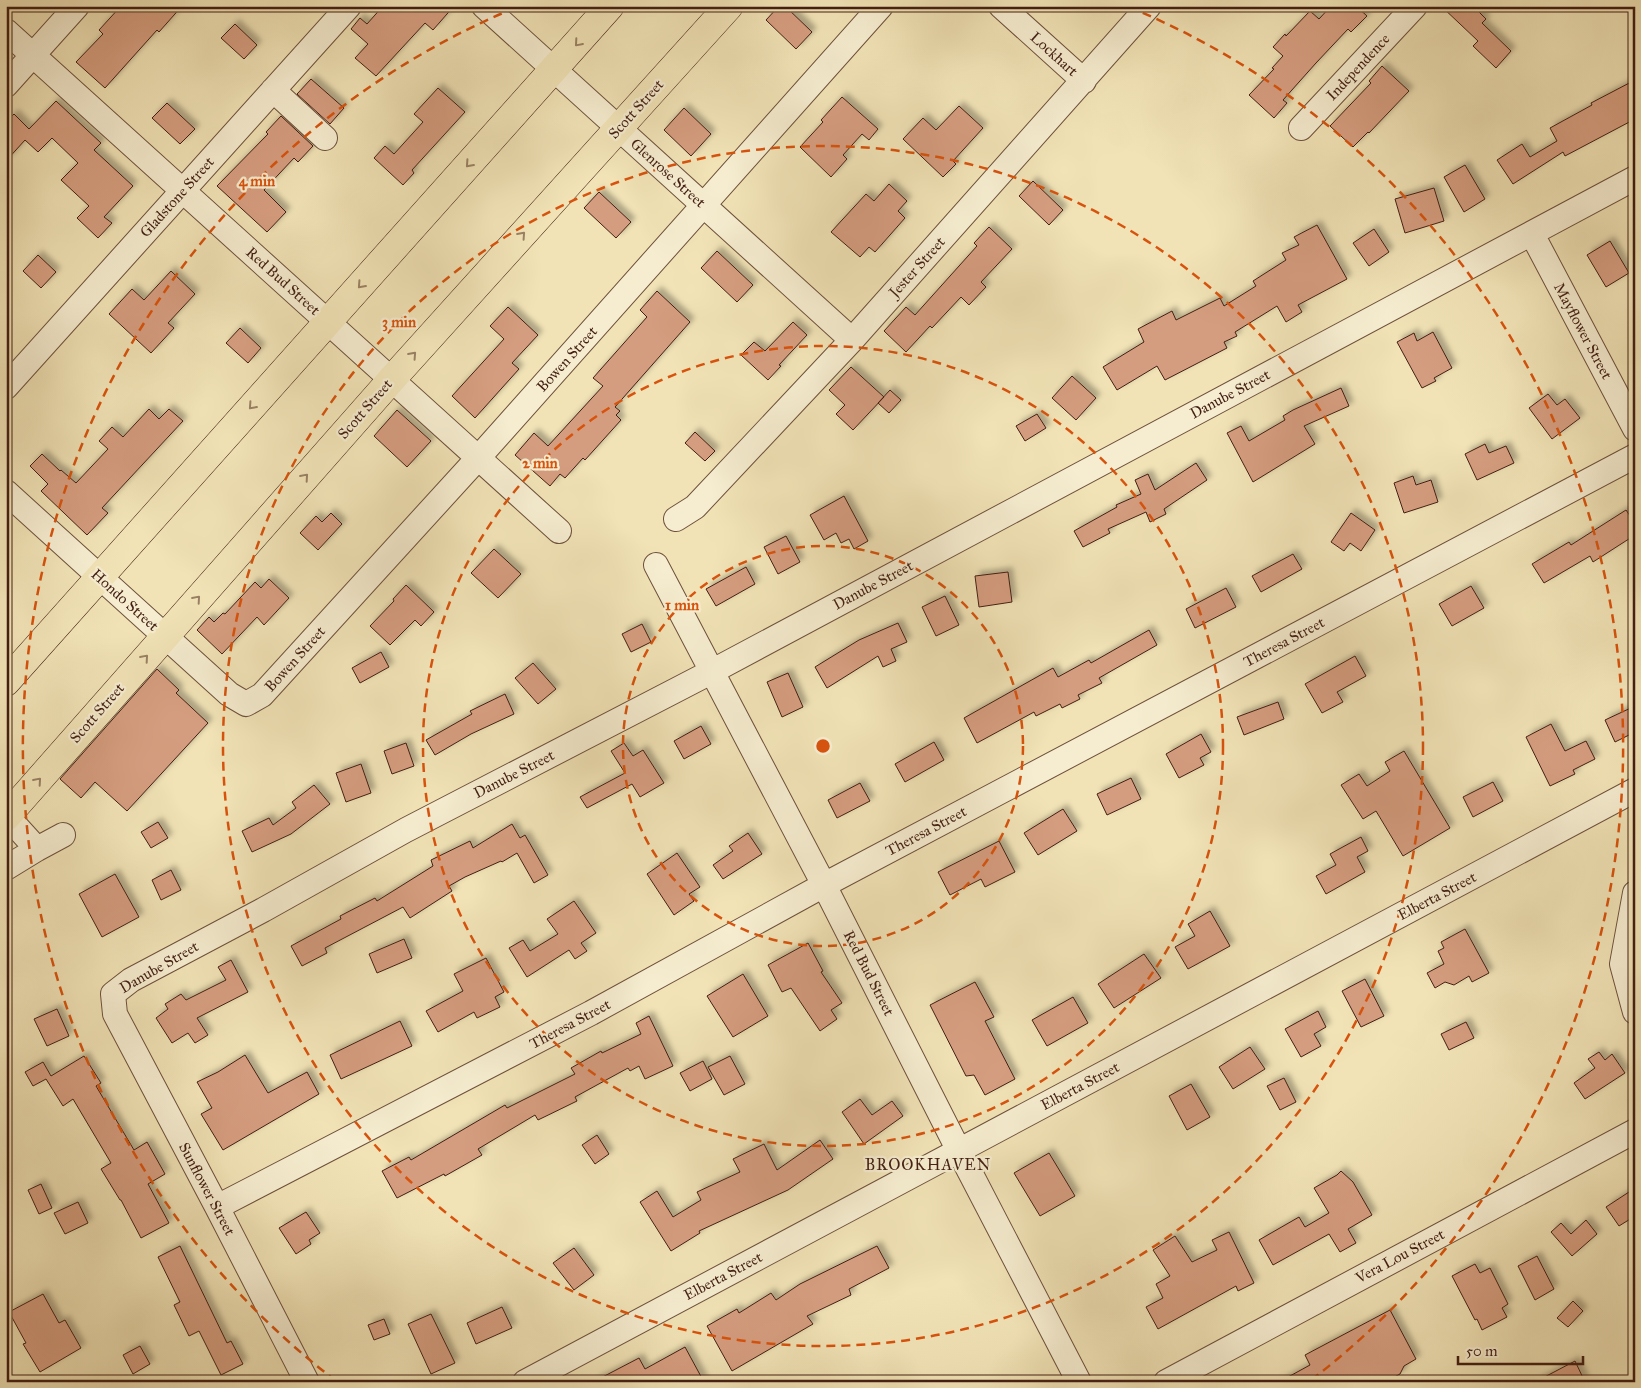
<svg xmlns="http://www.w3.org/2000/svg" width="1641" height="1388" viewBox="0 0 1641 1388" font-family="'IM FELL Great Primer',serif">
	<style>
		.building { fill: #d59d7f; stroke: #431f13; filter: url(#shadow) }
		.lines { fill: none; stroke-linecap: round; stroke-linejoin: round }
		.minor-casing { stroke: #6e503c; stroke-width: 26 }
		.major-casing { stroke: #431f13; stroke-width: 29 }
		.minor { stroke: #f6edd0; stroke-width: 24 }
		.major { stroke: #f1e3b6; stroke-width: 28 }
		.oneway { stroke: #9a8164 }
		.ring { fill: none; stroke: #d8530d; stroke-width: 2.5; stroke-dasharray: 9 6 }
		.labels { text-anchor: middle; stroke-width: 4.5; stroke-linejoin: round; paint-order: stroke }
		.street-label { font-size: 15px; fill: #431f13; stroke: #f6edd0 }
		.neighbourhood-label { font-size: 16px; letter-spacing: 1px; fill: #431f13; stroke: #f6edd0 }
		.centre { fill: #d8530d; stroke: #f6edd0; stroke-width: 2.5 }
		.ring-label { font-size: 15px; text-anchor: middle; font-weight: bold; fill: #d8530d; stroke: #f6edd0; stroke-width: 4.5; stroke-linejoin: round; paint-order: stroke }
	</style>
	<defs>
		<filter id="shadow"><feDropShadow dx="4.5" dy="-4.5" stdDeviation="2.5" flood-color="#0004"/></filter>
	</defs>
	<rect width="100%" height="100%" fill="#f1e3b6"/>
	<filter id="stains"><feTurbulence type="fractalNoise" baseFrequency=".004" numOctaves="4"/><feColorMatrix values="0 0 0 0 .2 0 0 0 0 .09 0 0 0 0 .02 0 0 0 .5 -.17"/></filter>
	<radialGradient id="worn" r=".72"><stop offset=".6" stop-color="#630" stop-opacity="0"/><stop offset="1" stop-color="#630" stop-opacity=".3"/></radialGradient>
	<path class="building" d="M121 6H182L159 32 157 30 105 88 76 62 103 34 99 30Z
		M383 6H454L433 30 425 23 376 76 355 58 368 44 351 29 360 18 367 24Z
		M779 6H785L812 32 796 49 766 20Z
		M1331 6H1356L1367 16 1351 32 1348 29 1316 63 1283 100 1287 103 1274 118 1249 95 1274 69 1272 68 1283 56 1273 47 1285 34 1286 36 1310 11 1319 19Z
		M1441 6H1473L1486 19 1482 23 1511 51 1496 68 1473 46 1478 41Z
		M235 24 257 45 244 59 221 38Z
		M1382 66 1409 91 1369 133 1368 132 1353 147 1330 126 1371 83 1369 81Z
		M311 79 344 108 330 124 297 94Z
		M1635 80V119L1565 156 1563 152 1513 184 1497 160 1522 144 1530 157 1557 141 1550 128 1592 105 1591 103Z
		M438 88 465 112 412 170 414 173 403 185 374 158 385 146 394 154 423 122 414 114Z
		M842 97 878 129 869 140 862 134 843 155 847 159 831 177 800 147 823 122 821 120Z
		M56 101 101 143 94 150 133 186 104 217 112 223 98 238 77 218 89 206 61 180 78 163 52 138 38 152 25 140 6 161V122L14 114 29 129Z
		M167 103 195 129 180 144 152 118Z
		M959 106 983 128 953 161 956 164 943 177 903 139 923 118 936 130Z
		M684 108 711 134 691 156 664 130Z
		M281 116 313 146 298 162 294 158 264 190 286 212 267 232 217 186 268 134 266 132Z
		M1465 165 1485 199 1464 212 1444 177Z
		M1033 181 1063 210 1049 225 1019 196Z
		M889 184 907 201 898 211 905 218 875 252 869 247 860 257 831 232 866 194 874 201Z
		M1434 188 1444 221 1405 233 1395 199Z
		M599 192 631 222 616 238 584 208Z
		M1317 225 1347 279 1298 305 1302 312 1286 322 1277 306 1235 332 1237 336 1224 342 1227 348 1165 380 1157 366 1117 390 1103 367 1144 342 1138 329 1172 311 1176 320 1220 298 1224 306 1256 286 1253 281 1286 260 1282 253 1299 245 1294 237Z
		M989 227 1012 249 981 282 986 287 969 305 961 297 932 328 930 326 906 352 884 331 906 307 915 315 977 246 974 243Z
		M1374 229 1389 252 1369 266 1353 243Z
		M1610 241 1629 273 1606 287 1587 255Z
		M717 251 753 285 737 302 701 268Z
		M38 255 56 272 41 288 23 271Z
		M171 271 195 294 168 323 174 328 151 353 109 314 132 289 144 300Z
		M657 291 690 322 615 407 620 411 616 415 621 420 585 460 583 458 565 478 560 474 550 486 515 455 534 433 548 446 603 386 593 378 647 317 640 310Z
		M508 307 538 335 512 363 519 369 475 418 452 396 504 339 490 326Z
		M793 322 807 335 779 365 781 366 768 380 741 355 754 342 765 351Z
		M240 328 261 348 248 363 226 343Z
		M1433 332 1452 368 1434 378 1436 381 1422 388 1397 342 1414 333 1417 341Z
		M851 367 884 397 853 430 836 414 845 405 829 390Z
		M1072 376 1096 398 1076 420 1052 398Z
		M1341 388 1349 406 1304 426 1315 444 1253 482 1227 433 1241 426 1249 441 1285 420 1283 416 1293 410Z
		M890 390 901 400 889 413 878 403Z
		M1548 394 1557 405 1565 399 1580 418 1552 439 1529 408Z
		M149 409 159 419 169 409 183 421 102 508 108 513 87 535 41 491 48 484 30 466 42 454 60 471 61 470 76 483 108 449 99 441 112 427 123 437Z
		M397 410 431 441 407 467 374 436Z
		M1037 414 1046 428 1025 441 1016 426Z
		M695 432 715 451 705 461 685 443Z
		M1485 444 1489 453 1506 446 1514 463 1477 480 1465 454Z
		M1196 463 1207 480 1164 509 1166 514 1150 522 1146 512 1108 529 1110 533 1083 547 1074 531 1117 507 1116 505 1141 494 1135 480 1148 474 1155 490Z
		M1413 476 1416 485 1431 480 1438 502 1404 513 1394 483Z
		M844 496 868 541 854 549 849 539 841 543 836 533 824 540 810 515Z
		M1626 510 1635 523V535L1593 562 1590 556 1544 583 1532 564 1569 542 1571 545Z
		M331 513 342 524 318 550 300 533 316 516 322 522Z
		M1351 513 1375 530 1361 551 1350 543 1344 551 1331 542Z
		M786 536 800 562 778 574 764 547Z
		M494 549 521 574 498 598 471 573Z
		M1293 554 1302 569 1261 592 1252 576Z
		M746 567 755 584 716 606 706 589Z
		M1008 572 1012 602 979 607 975 576Z
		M269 579 289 598 264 625 257 617 222 654 197 630 209 617 214 622 223 613 225 614 255 582 261 588Z
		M406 585 434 612 421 626 415 620 390 645 370 626 394 601 393 599Z
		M1471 586 1484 608 1452 626 1439 604Z
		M1226 588 1236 607 1195 628 1186 609Z
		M945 596 959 625 936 636 922 607Z
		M898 623 907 642 891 649 896 661 883 667 878 656 827 688 815 667 859 640Z
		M642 624 651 642 631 652 622 634Z
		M1149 630 1157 645 1099 678 1102 683 1078 695 1080 699 1062 708 1060 704 1036 716 1034 712 977 743 964 718 1053 668 1058 677 1089 660 1091 663Z
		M381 652 389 667 360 683 352 668Z
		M1355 656 1366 676 1337 692 1343 702 1322 713 1305 684Z
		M533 663 556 689 538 704 515 678Z
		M157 669 179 690 176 693 208 723 127 811 95 782 81 798 60 779Z
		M788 673 803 707 782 717 767 682Z
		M505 694 514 714 471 734 435 755 426 740 472 714 470 711Z
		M1278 702 1284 719 1244 735 1237 717Z
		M1635 706V732L1615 742 1605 720Z
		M1551 724 1565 751 1586 741 1595 759 1573 770 1575 774 1550 786 1526 737Z
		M701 726 711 744 684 759 674 741Z
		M1201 734 1211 752 1200 758 1204 765 1179 778 1166 754Z
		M934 742 944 760 905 782 895 764Z
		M406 743 414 766 392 774 384 751Z
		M624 743 633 756 643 750 664 783 640 797 632 784 587 808 580 797 625 773 611 751Z
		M1404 751 1450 828 1403 856 1376 811 1363 819 1341 785 1359 774 1367 786 1390 771 1385 762Z
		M361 764 371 793 346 802 336 773Z
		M1131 778 1141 799 1107 815 1097 794Z
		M1493 782 1503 801 1473 817 1463 797Z
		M860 783 870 801 837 818 828 800Z
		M314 785 330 804 291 834 252 852 242 831 269 818 273 825 296 808 292 802Z
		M1063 809 1077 831 1038 855 1024 833Z
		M158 822 168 838 151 848 141 832Z
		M512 824 520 838 525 835 548 875 534 883 517 853 502 862 501 861 465 877 449 886 452 891 410 918 403 907 325 948 327 953 302 966 291 946 341 919 340 916 375 898 377 901 433 866 431 860 470 841 473 848Z
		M748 833 762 854 723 879 713 865 733 851 729 846Z
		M1361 837 1368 851 1357 857 1365 872 1326 894 1316 876 1336 865 1330 854Z
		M999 841 1015 872 985 887 981 879 950 895 938 872Z
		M677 853 700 887 689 894 694 901 674 915 647 874Z
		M171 870 181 890 161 900 152 880Z
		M115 874 139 917 102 937 79 894Z
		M574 901 596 933 581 943 587 951 575 959 569 950 527 977 509 948 523 940 530 951 558 934 547 919Z
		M1210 911 1230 946 1188 969 1175 947 1195 936 1188 924Z
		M1465 929 1489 973 1472 982 1469 976 1454 985 1445 982 1435 988 1427 973 1444 964 1438 951 1444 948 1441 942Z
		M404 939 412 958 377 973 369 954Z
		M808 943 823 971 821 972 842 1003 831 1010 837 1019 820 1031 791 988 782 992 768 965Z
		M1144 954 1161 978 1114 1008 1098 984Z
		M486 958 504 992 495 997 500 1007 477 1018 474 1012 438 1032 426 1011 463 991 454 974Z
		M231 960 248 992 197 1018 208 1035 195 1043 188 1033 172 1043 156 1018 168 1009 165 1004 181 994 186 1000 226 980 218 967Z
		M743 974 768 1016 733 1037 707 996Z
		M1365 979 1384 1016 1361 1027 1342 991Z
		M975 982 994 1017 985 1021 1015 1079 985 1095 974 1075 966 1076 930 1005Z
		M1073 997 1088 1023 1047 1046 1032 1020Z
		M57 1009 69 1036 47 1046 34 1019Z
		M1318 1011 1326 1027 1314 1034 1321 1046 1301 1057 1285 1029Z
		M649 1016 673 1066 645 1079 639 1066 630 1071 628 1068 575 1097 577 1101 538 1120 535 1115 478 1149 482 1155 445 1176 444 1174 397 1198 382 1171 409 1157 411 1160 505 1105 507 1108 575 1074 571 1068 601 1051 602 1053 641 1034 636 1023Z
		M400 1021 412 1046 341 1079 330 1055Z
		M1466 1022 1474 1038 1449 1050 1441 1034Z
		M1250 1047 1265 1069 1233 1089 1219 1067Z
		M1599 1052 1605 1060 1612 1054 1625 1073 1585 1099 1574 1083 1595 1068 1588 1059Z
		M245 1055 268 1093 307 1072 319 1094 223 1150 201 1114 212 1108 197 1082 218 1072Z
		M84 1056 101 1083 96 1086 134 1150 147 1142 165 1174 148 1184 169 1223 141 1238 121 1200H120L101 1169 111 1163 73 1099 63 1106 46 1079 33 1086 25 1072 43 1062 51 1076Z
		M730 1056 745 1084 724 1095 708 1067Z
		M703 1061 712 1079 690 1091 680 1073Z
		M1284 1078 1296 1102 1280 1110 1267 1086Z
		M1191 1084 1210 1117 1187 1130 1169 1096Z
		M860 1099 872 1115 892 1101 903 1116 864 1144 842 1112Z
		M597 1135 609 1154 595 1164 582 1145Z
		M820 1140 833 1159 788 1190 699 1231 700 1233 671 1251 640 1202 657 1191 673 1217 701 1200 697 1192 740 1172 733 1159 764 1144 777 1170Z
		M1049 1153 1075 1196 1040 1216 1014 1173Z
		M1341 1171 1353 1182 1372 1215 1348 1229 1356 1243 1340 1252 1329 1234 1273 1265 1259 1240 1299 1217 1305 1227 1329 1213 1314 1188 1337 1175Z
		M41 1184 52 1208 39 1214 28 1190Z
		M1629 1192 1635 1201V1216L1619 1226 1606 1207Z
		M78 1202 88 1223 65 1234 54 1213Z
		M306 1212 320 1233 309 1240 311 1244 296 1254 279 1228Z
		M1586 1220 1597 1234 1572 1256 1551 1232 1561 1223 1571 1234Z
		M1229 1232 1254 1283 1238 1291 1236 1286 1158 1329 1146 1307 1163 1298 1156 1284 1170 1276 1153 1250 1175 1236 1192 1262 1217 1250 1212 1240Z
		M180 1246 227 1343 231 1341 243 1364 221 1375 199 1331 189 1336 174 1305 180 1302 158 1257Z
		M877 1246 889 1268 849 1289 851 1295 807 1316 813 1324 732 1371 707 1326 737 1309 739 1313 771 1293 776 1300 800 1284Z
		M574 1248 594 1275 574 1290 553 1263Z
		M1537 1256 1554 1289 1535 1300 1518 1266Z
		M1475 1264 1480 1273 1490 1268 1508 1304 1502 1308 1507 1317 1482 1330 1477 1319 1475 1320 1452 1276Z
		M43 1294 59 1323 65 1320 81 1348 40 1372 23 1344 26 1343 9 1312Z
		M1573 1301 1583 1311 1568 1327 1557 1318Z
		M502 1307 512 1328 476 1344 467 1323Z
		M1390 1310 1416 1359 1404 1366 1400 1374 1385 1382H1279L1310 1365 1305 1355Z
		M431 1314 455 1363 431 1374 408 1324Z
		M384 1319 390 1334 374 1340 368 1325Z
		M140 1346 150 1364 133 1374 123 1355Z
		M685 1347 704 1382H593L639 1358 645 1369Z
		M1575 1361 1585 1382H1535Z"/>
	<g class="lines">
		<g class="minor-casing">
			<path id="minor" d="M484 6 852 340
				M1001 6 1084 81
				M6 31 559 531
				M6 85 77 6
				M273 90 325 138
				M1301 128 1415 6
				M1532 234 1635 429
				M6 387 349 6
				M6 492 229 694 246 704 262 695 479 457 881 6
				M676 519 695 507 852 340 1149 6
				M656 565 824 885 959 1151 1079 1382
				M7 816 37 849 63 835
				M6 868 37 849
				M1635 893 1622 964 1635 1012
				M217 1207 591 1013 824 885 1635 456
				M307 1382 217 1207 115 1014 113 994 131 980 263 910 406 830 711 672 1635 178
				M525 1382 1635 790
				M1166 1382 1635 1131"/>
		</g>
		<g class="major-casing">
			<path id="major" d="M6 682 610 6
				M6 817 392 379 729 6"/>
		</g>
		<use href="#minor" class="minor"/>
		<use href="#major" class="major"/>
	</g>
	<defs><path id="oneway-chevron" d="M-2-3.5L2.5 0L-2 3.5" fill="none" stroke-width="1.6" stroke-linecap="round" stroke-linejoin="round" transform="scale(1.25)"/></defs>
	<g class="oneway">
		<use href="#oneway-chevron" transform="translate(578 43) rotate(131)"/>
		<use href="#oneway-chevron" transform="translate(469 164) rotate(132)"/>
		<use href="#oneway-chevron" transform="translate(522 235) rotate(-48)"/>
		<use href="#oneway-chevron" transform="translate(361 285) rotate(132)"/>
		<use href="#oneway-chevron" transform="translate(413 355) rotate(-48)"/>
		<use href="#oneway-chevron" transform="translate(252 406) rotate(132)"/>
		<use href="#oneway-chevron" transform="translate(305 477) rotate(-49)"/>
		<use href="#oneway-chevron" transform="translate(197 599) rotate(-49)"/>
		<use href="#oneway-chevron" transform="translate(145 658) rotate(-49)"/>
		<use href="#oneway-chevron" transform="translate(38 781) rotate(-49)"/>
	</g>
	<g class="ring">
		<circle cx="823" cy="746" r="200"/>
		<circle cx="823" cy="746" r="400"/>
		<circle cx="823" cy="746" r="600"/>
		<path d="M336 1381A800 800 0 0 1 517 7M1129 7A800 800 0 0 1 1310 1381"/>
	</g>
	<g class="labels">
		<g class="street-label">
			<text transform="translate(1054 54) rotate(42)" y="5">Lockhart</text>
			<text transform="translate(1358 67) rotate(-47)" y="5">Independence</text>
			<text transform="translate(636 109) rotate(-48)" y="5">Scott Street</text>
			<text transform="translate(668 173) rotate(42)" y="5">Glenrose Street</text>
			<text transform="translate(177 197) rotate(-48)" y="5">Gladstone Street</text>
			<text transform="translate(917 267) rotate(-48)" y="5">Jester Street</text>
			<text transform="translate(283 281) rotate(42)" y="5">Red Bud Street</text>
			<text transform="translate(1583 331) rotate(62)" y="5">Mayflower Street</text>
			<text transform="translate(567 359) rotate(-48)" y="5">Bowen Street</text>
			<text transform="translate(1230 394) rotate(-28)" y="5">Danube Street</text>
			<text transform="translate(365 409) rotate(-49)" y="5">Scott Street</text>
			<text transform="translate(873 585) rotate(-28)" y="5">Danube Street</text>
			<text transform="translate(125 600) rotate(42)" y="5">Hondo Street</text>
			<text transform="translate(1284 642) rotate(-28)" y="5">Theresa Street</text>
			<text transform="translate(295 659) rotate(-48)" y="5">Bowen Street</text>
			<text transform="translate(97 713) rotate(-49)" y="5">Scott Street</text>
			<text transform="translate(514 774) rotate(-27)" y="5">Danube Street</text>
			<text transform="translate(926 831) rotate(-28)" y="5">Theresa Street</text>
			<text transform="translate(1437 896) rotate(-28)" y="5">Elberta Street</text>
			<text transform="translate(159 967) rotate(-30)" y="5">Danube Street</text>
			<text transform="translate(869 973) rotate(63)" y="5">Red Bud Street</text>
			<text transform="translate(570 1024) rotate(-28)" y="5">Theresa Street</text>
			<text transform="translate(1080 1086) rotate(-28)" y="5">Elberta Street</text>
			<text transform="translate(207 1189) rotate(62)" y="5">Sunflower Street</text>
			<text transform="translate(1400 1256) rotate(-28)" y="5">Vera Lou Street</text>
			<text transform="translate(723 1276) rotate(-28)" y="5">Elberta Street</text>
		</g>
		<g class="neighbourhood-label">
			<text x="928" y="1170">BROOKHAVEN</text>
		</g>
	</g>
	<circle cx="823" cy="746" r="8" class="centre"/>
	<g class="ring-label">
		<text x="257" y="186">4 min</text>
		<text x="399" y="327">3 min</text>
		<text x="540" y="468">2 min</text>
		<text x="682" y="610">1 min</text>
	</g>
	<rect width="1641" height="1388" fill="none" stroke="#f1e3b6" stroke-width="25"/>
	<rect x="8" y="8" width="1626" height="1373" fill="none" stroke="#431f13" stroke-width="2.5"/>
	<rect x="12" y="12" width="1616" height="1363" fill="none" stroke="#431f13"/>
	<path d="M1458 1356v8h125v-8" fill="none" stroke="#431f13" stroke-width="2.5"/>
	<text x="1466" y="1356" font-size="15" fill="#431f13" stroke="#f6edd0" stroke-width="4" paint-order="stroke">50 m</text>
	<rect width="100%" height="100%" filter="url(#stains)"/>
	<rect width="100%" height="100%" fill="url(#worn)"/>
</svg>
